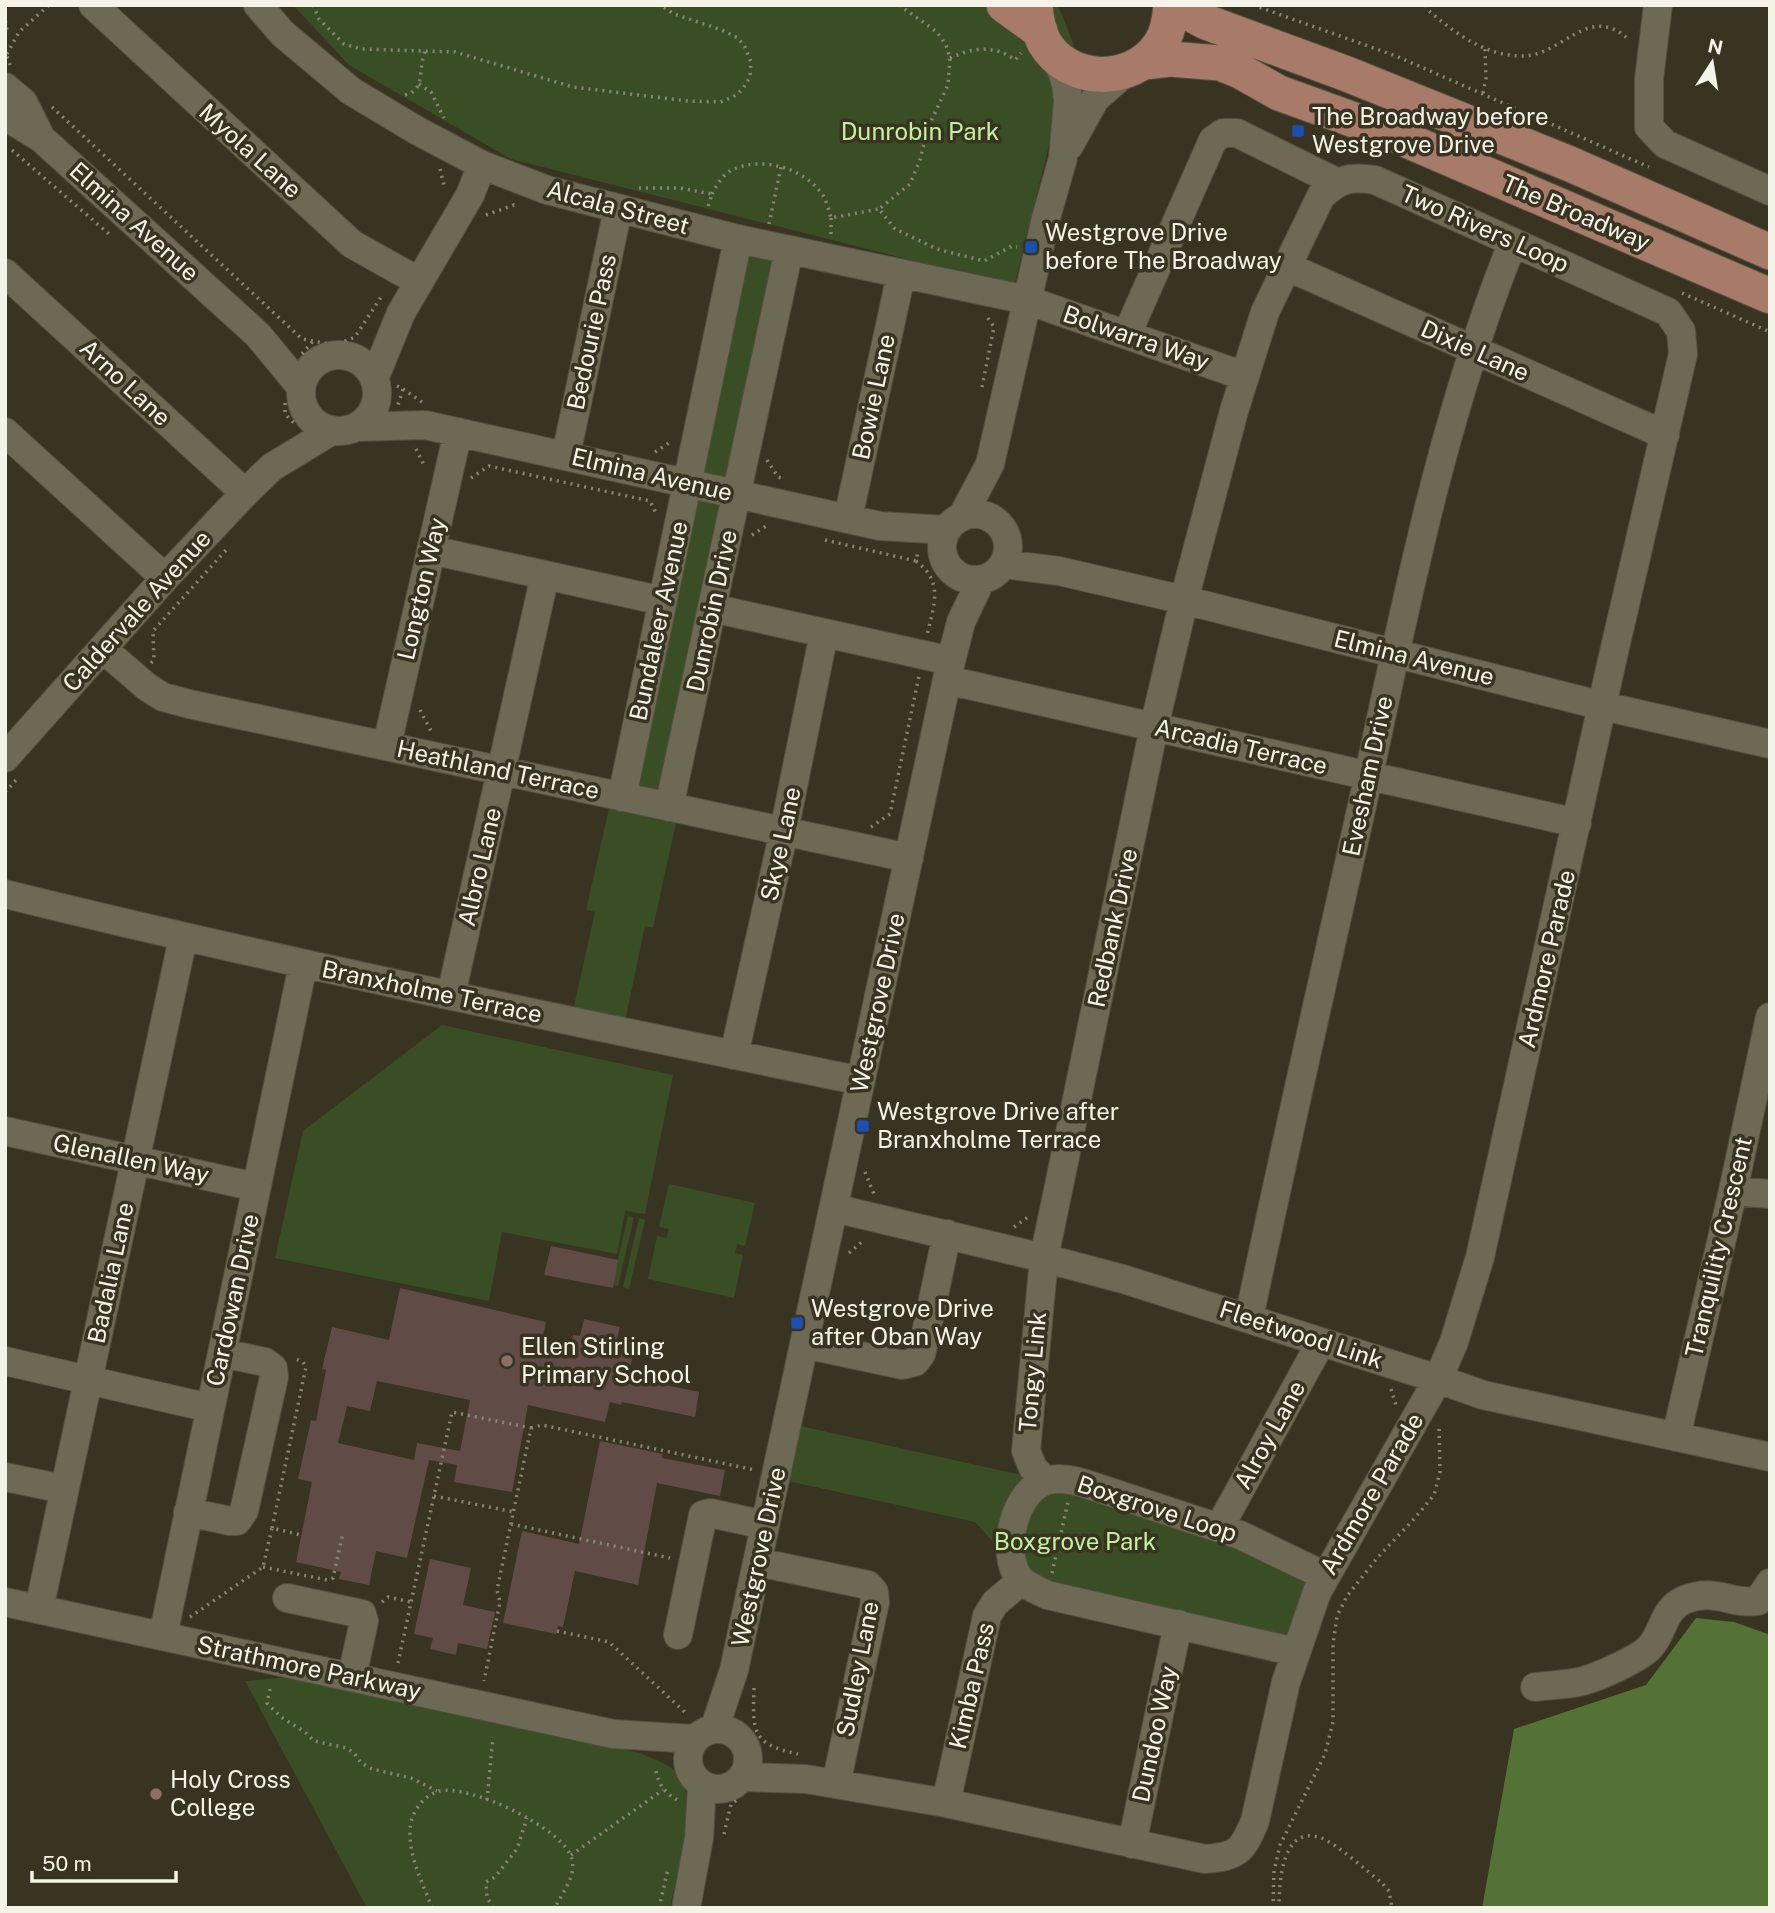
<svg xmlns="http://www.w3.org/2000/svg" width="1775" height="1913" viewBox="0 0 1775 1913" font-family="'Public Sans',sans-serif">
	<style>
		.green { fill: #394e25 }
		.forest { fill: #547136 }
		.building { fill: #614b47; fill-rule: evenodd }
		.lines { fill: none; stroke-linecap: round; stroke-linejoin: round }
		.minor-casing { stroke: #52503e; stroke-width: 30 }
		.major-casing { stroke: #52503e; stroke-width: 37 }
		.path { stroke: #898676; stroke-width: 3.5; stroke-dasharray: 2 5; stroke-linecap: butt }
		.minor { stroke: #6d6954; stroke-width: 28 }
		.major { stroke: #a87a6a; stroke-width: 35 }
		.transit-dot { fill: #1a4fb4; stroke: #383421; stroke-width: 2.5 }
		.education-dot { fill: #8d6e63; stroke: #383421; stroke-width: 2.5 }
		.labels { text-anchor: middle; stroke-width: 7; stroke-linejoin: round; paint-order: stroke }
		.poi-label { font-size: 24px; fill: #f5f3e7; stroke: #383421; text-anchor: start }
		.park-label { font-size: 24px; fill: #c4f19b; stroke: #383421 }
		.street-label { font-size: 24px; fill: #f5f3e7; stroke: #383421 }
	</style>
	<rect width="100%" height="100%" fill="#383421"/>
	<path class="green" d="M293 5H1058L1074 45 1014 286 511 159 349 65Z
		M738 239 789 250 679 809 653 928 645 926 623 1031 570 1024 595 912 586 910Z
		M442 1025 673 1075 645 1214 625 1211 617 1254 502 1232 489 1301 275 1258 303 1131Z
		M669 1184 755 1203 745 1246 737 1244 735 1253 743 1255 734 1298 648 1279 657 1236 666 1238 669 1229 659 1227Z
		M628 1216 634 1217 618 1286 612 1284Z
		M639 1218 645 1220 629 1289 623 1287Z
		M787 1423 1044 1480 1325 1576 1300 1638 1047 1595 1011 1562 975 1522 774 1478Z
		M288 1677 640 1753C651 1758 670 1764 678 1774 699 1800 676 1876 670 1908H367L245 1681Z"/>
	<path class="forest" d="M1696 1618 1734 1622 1768 1634 1770 1632V1908H1482L1514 1729 1646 1685Z"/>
	<path class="building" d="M551 1246 618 1260 613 1288 544 1275Z
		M400 1288 546 1322 541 1345 569 1351 573 1335 580 1336 584 1319 620 1327 616 1342 635 1346 628 1377 699 1392 695 1417 622 1402 621 1405 610 1402 605 1422 528 1405 512 1492 454 1482 457 1465 429 1460 407 1558 376 1551 369 1585 339 1579 341 1572 296 1562 312 1482 298 1479 311 1420 316 1421 326 1370 322 1369 332 1327 389 1340ZM377 1381 470 1400 460 1451 417 1443 414 1460 338 1443 347 1406 370 1411Z
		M600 1441 663 1454 662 1458 725 1470 720 1496 657 1483 638 1585 575 1571 563 1627 558 1626 556 1634 503 1623 522 1531 579 1544Z
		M430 1559 471 1568 463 1605 495 1612 487 1649 458 1643 456 1655 430 1649 433 1638 414 1634Z"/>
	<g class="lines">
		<g class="minor-casing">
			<path id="minor" d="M93 5 352 244 418 281
				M258 5 282 33 351 91 416 130 482 165 547 190 738 239 1027 300 1244 376
				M1658 5 1649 79V127L1665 144 1770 191
				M5 87 23 102 41 138
				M5 116 41 138 258 335 301 387
				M1069 146 1095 99 1128 70
				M1286 266 1665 435
				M5 273 245 493
				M1127 334 1213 140 1223 133H1237L1336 182
				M301 393a38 38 0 1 1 76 0a38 38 0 1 1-76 0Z
				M374 379 401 313 470 195 482 165
				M356 427 425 425 880 526 947 530
				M5 432 165 578
				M566 455 618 209
				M942 547a33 33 0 1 1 66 0a33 33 0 1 1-66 0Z
				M962 517 990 464 1046 218 1063 158 1068 101 1066 85 1062 71 1049 50
				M848 518 901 275
				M431 550 663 601
				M1004 564 1059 571 1184 600 1603 706 1770 744
				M712 608 951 661
				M103 649 147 687 163 697 189 704 909 858
				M947 680 1577 823
				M387 745 458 432
				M5 758 165 578 245 493 272 467 333 430
				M622 797 738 239
				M669 807 789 250
				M5 894C289 964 575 1022 861 1081
				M451 995 545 575
				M734 1055 784 831 824 633
				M5 1131 256 1187
				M1733 1191 1770 1194
				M834 1208 1044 1258 1123 1279 1438 1379 1483 1395 1770 1457
				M1249 1318C1287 1136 1329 955 1369 774 1408 594 1444 412 1513 242
				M804 1344 903 1365 915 1362 921 1354 924 1342 947 1234
				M5 1361 210 1408
				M1676 1437 1733 1191 1770 1017
				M5 1477 64 1489
				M188 1512 230 1521H237L244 1511 274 1377 273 1368 265 1362 222 1353
				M1219 1528 1321 1342
				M757 1562 868 1585 874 1592 875 1602 836 1784
				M287 1598 362 1614 364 1621 352 1677
				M5 1602 613 1734 694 1739
				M39 1609 183 938
				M678 1635 703 1515 710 1513 765 1525
				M163 1636 303 965
				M1296 1652 1047 1595C1038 1590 1025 1586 1019 1578 1000 1552 1014 1491 1046 1481 1059 1477 1071 1480 1083 1483L1240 1535 1325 1576
				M1535 1687C1550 1685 1568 1685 1583 1681 1598 1677 1641 1658 1650 1647 1664 1632 1663 1609 1684 1600 1717 1587 1729 1605 1758 1601L1770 1583
				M715 1727 734 1670 951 661 961 622 981 580
				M688 1759a30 30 0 1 1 60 0a30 30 0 1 1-60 0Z
				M742 1777 806 1779 946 1803 1205 1859C1238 1856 1242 1852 1255 1821L1286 1682 1317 1592 1438 1379 1454 1342 1480 1257 1611 665 1683 354 1681 331 1668 312 1375 180C1349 176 1340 179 1321 196L1265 312 1234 411 1184 600 1154 727 1044 1258 1026 1451 1033 1468 1045 1481
				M946 1803 987 1616 995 1603 1021 1581
				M1132 1844 1178 1624
				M686 1908 699 1838 702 1785"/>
		</g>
		<g class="major-casing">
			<path id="major" d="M1004 5 1040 31
				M1035 5C1036 18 1038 30 1044 42 1068 84 1132 85 1159 46 1168 34 1170 20 1171 5
				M1184 5 1193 15 1206 22 1347 74 1570 164 1770 252
				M1144 62 1170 59 1220 63 1240 71 1279 93 1390 133 1770 296"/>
		</g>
		<path class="path" d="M313 5 319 19 344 44 361 49 455 52 573 87 688 101 720 102 733 97 742 90 750 77 751 62 745 47 738 38 722 30 674 14 660 5
			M899 5 937 32 946 45 950 58 948 85 928 128 920 160 910 184 879 209 895 229 937 249 984 261 1012 246 1017 247
			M1253 5 1396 56 1649 167
			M1426 5 1429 11C1455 33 1484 55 1520 56 1562 58 1589 0 1630 41
			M5 22 8 24 5 34
			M5 50 10 65
			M7 54 19 32 49 5
			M950 58C972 48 994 44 1015 60L1021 53
			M419 84 431 92 444 118
			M1483 93 1486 78 1485 49
			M405 95C427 90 417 66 426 50
			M52 107 302 339 335 345 355 337 381 297
			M12 150 109 234
			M440 169 445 189
			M639 188H680L712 194 708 207
			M712 194C717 185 722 175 732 170 762 155 807 169 824 197 827 203 829 211 831 218L879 209
			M486 215 514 205 518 206
			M831 218V237
			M769 224 781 167
			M1682 293 1770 332
			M302 354 313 341
			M397 386 403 389 398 405
			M982 387 994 327 985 314
			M403 389 422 402
			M285 403V414L296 425
			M416 449 425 467
			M655 452 672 441
			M767 460 778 477 781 478
			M471 478 489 466 650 501 657 515
			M752 535 766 526
			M825 540 916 561 918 550
			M916 561C944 582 934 605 927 635
			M151 663 154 660 153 631 227 549
			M420 710 431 731
			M5 792 18 778
			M871 827 890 814 919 676
			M865 1172 874 1194
			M1014 1227 1028 1217
			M849 1253 864 1240
			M1391 1389 1396 1405
			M531 1428 542 1425 755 1470
			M434 1496 514 1512
			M511 1524 670 1558
			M272 1528 306 1367 303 1362 294 1358
			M263 1567 327 1580 333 1578 343 1533
			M1052 1573 1068 1502
			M382 1602 388 1597 411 1602
			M190 1617 263 1567 272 1528 301 1535
			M557 1631 609 1642 688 1715
			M398 1663 452 1412 531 1428 497 1590 500 1602 484 1681
			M754 1688C753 1730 750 1744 798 1754
			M270 1689 267 1703 281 1717 305 1732 314 1741 347 1748 354 1753 361 1763 372 1769 411 1778 437 1791
			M656 1771C659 1786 666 1794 679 1801
			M487 1800 493 1737
			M724 1834 731 1804 737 1800
			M571 1855 663 1790
			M432 1908C423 1883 409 1858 410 1831 410 1814 422 1796 439 1791 469 1784 564 1828 572 1859 576 1878 562 1892 555 1908
			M493 1908 487 1897 486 1882 495 1877 517 1849 527 1818
			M659 1908 668 1869
			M1273 1908 1274 1871 1280 1845 1325 1754 1333 1722V1644L1337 1616 1347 1596 1378 1557 1414 1519 1434 1495 1440 1472 1439 1425
			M1279 1908C1279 1882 1282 1824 1321 1838 1336 1843 1368 1872 1382 1883L1389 1891 1392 1908"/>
		<use href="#minor" class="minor"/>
		<use href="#major" class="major"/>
	</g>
	<g class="transit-dot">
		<rect x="1291" y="124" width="14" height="14" rx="3.5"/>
		<rect x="1024" y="240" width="14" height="14" rx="3.5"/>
		<rect x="856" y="1119" width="14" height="14" rx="3.5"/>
		<rect x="790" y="1316" width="14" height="14" rx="3.5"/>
	</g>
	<g class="education-dot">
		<circle cx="507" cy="1361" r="7"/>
		<circle cx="156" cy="1794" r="7"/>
	</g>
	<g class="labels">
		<g class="poi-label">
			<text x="1312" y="125">The Broadway before<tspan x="1312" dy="28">Westgrove Drive</tspan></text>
			<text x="1045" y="241">Westgrove Drive<tspan x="1045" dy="28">before The Broadway</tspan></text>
			<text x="877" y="1120">Westgrove Drive after<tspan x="877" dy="28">Branxholme Terrace</tspan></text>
			<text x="811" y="1317">Westgrove Drive<tspan x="811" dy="28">after Oban Way</tspan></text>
			<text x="521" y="1355">Ellen Stirling<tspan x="521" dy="28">Primary School</tspan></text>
			<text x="170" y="1788">Holy Cross<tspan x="170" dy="28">College</tspan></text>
		</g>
		<g class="park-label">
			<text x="920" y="140">Dunrobin Park</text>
			<text x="1075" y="1550">Boxgrove Park</text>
		</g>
		<g class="street-label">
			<text transform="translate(250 151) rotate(42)" y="8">Myola Lane</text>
			<text transform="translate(618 208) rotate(15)" y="8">Alcala Street</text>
			<text transform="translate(1576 213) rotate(23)" y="8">The Broadway</text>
			<text transform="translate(134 222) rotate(42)" y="8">Elmina Avenue</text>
			<text transform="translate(1485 229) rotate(24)" y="8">Two Rivers Loop</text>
			<text transform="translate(592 332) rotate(-78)" y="8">Bedourie Pass</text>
			<text transform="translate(1136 338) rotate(19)" y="8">Bolwarra Way</text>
			<text transform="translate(1475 351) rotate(24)" y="8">Dixie Lane</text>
			<text transform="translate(125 383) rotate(43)" y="8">Arno Lane</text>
			<text transform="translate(874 397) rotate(-78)" y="8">Bowie Lane</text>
			<text transform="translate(652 475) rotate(13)" y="8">Elmina Avenue</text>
			<text transform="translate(422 589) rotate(-77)" y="8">Longton Way</text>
			<text transform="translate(137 611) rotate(-48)" y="8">Caldervale Avenue</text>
			<text transform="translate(712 611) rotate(-78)" y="8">Dunrobin Drive</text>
			<text transform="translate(659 621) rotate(-78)" y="8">Bundaleer Avenue</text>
			<text transform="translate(1414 658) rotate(14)" y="8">Elmina Avenue</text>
			<text transform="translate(1241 747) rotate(13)" y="8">Arcadia Terrace</text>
			<text transform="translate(498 770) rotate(12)" y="8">Heathland Terrace</text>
			<text transform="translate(1368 776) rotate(-78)" y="8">Evesham Drive</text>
			<text transform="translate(781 844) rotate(-78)" y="8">Skye Lane</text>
			<text transform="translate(480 867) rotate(-77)" y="8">Albro Lane</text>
			<text transform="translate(1113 928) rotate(-78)" y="8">Redbank Drive</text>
			<text transform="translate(1547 959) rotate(-77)" y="8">Ardmore Parade</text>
			<text transform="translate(432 992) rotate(12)" y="8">Branxholme Terrace</text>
			<text transform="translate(878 1003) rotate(-78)" y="8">Westgrove Drive</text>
			<text transform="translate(131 1159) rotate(12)" y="8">Glenallen Way</text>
			<text transform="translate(1719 1247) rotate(-77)" y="8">Tranquility Crescent</text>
			<text transform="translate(111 1273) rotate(-78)" y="8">Badalia Lane</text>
			<text transform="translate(233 1300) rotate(-78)" y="8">Cardowan Drive</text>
			<text transform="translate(1301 1335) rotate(18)" y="8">Fleetwood Link</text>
			<text transform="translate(1033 1372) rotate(-85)" y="8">Tongy Link</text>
			<text transform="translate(1270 1435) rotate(-61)" y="8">Alroy Lane</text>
			<text transform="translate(1372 1494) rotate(-60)" y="8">Ardmore Parade</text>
			<text transform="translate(1157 1509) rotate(18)" y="8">Boxgrove Loop</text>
			<text transform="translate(759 1557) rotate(-78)" y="8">Westgrove Drive</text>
			<text transform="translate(309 1668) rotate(12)" y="8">Strathmore Parkway</text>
			<text transform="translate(858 1669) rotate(-79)" y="8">Sudley Lane</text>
			<text transform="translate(972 1686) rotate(-77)" y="8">Kimba Pass</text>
			<text transform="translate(1155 1734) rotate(-78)" y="8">Dundoo Way</text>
		</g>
	</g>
	<rect width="1775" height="1913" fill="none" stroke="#f5f3e7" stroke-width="14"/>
	<g transform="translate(1712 63) rotate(12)" stroke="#383421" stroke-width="5" paint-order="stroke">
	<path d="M0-5L12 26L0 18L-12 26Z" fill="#f5f3e7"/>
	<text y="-10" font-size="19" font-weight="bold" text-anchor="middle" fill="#f5f3e7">N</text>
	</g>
	<path d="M32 1871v10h144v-10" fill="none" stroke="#f5f3e7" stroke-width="3.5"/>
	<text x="42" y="1871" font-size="21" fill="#f5f3e7" stroke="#383421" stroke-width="5" paint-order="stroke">50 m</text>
</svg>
